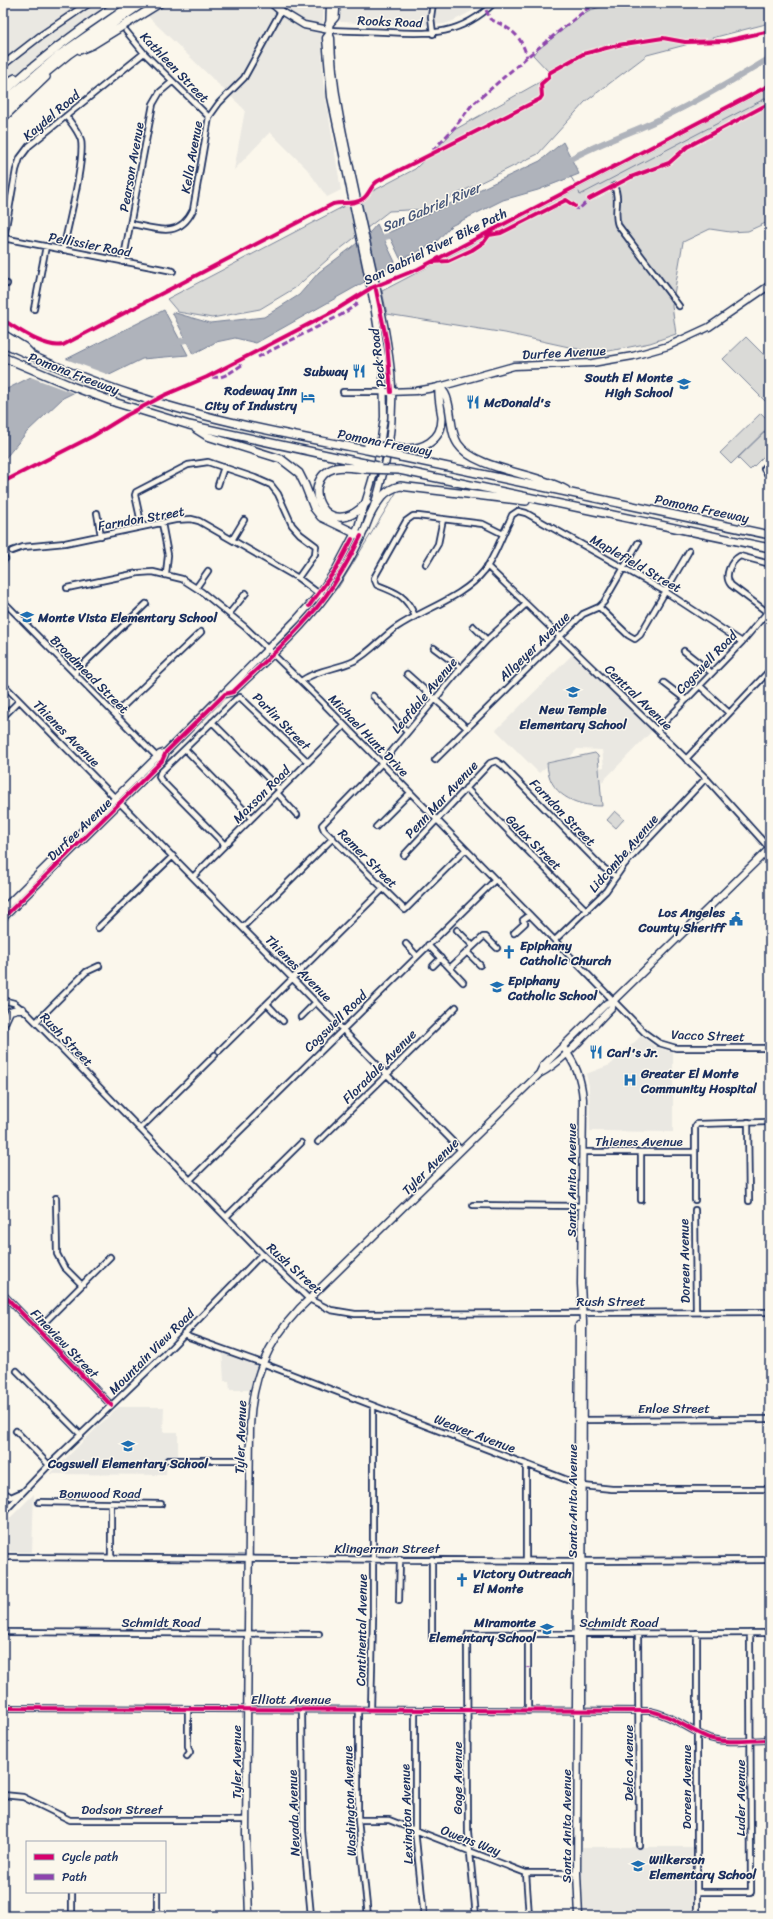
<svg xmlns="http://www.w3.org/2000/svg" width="773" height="1919" viewBox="0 0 773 1919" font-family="Sriracha,sans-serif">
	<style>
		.built { fill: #eae8e2 }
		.green { fill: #dadad7; stroke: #7a849a }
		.water { fill: #afb3bb; stroke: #747e96 }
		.pier { fill: #fbf7ec }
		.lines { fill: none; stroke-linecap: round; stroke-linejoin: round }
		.stream { stroke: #747e96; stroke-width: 1 }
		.river { stroke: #afb3bb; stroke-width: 6 }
		.minor-casing { stroke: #1b2f5e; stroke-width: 8 }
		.major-casing { stroke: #1b2f5e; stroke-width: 9 }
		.highway-casing { stroke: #1b2f5e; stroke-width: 10 }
		.minor { stroke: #fbf7ec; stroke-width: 4.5 }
		.major { stroke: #fbf7ec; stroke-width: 6 }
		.highway { stroke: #fbf7ec; stroke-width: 7 }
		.highway-bridge-casing { stroke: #1b2f5e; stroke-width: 10; stroke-linecap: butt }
		.highway-bridge { stroke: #fbf7ec; stroke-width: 7 }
		.quiet { stroke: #8e44ad; stroke-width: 3; stroke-dasharray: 6 3; stroke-linecap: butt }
		.cycleway-casing { stroke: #fbf7ec; stroke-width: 6 }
		.cycleway { stroke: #d6006c; stroke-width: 4 }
		.labels { text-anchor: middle; stroke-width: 3; stroke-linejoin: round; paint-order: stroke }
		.street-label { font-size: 13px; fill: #1b2f5e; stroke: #fbf7ec }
		.poi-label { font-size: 13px; font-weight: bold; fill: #1b2f5e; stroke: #fbf7ec; text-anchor: start }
		.water-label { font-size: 14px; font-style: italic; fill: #47577a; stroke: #fbf7ec }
	</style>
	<rect width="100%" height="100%" fill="#fbf7ec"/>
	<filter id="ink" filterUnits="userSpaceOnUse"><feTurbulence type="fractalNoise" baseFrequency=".025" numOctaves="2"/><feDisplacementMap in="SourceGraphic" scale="8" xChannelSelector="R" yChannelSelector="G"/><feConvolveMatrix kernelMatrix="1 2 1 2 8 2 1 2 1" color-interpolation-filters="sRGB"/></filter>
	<g filter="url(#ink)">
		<path class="built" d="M3 3H130L3 101Z
			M134 3H324L322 42 323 81 341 190 327 197 307 169 270 132 234 170 245 110Z
			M339 3H487L453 21 444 24 419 26 341 22 338 19Z
			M573 654 652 731 602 782 599 768 604 767 602 750 577 749 569 758 547 762 546 767 539 773 496 730Z
			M641 1036 655 1047 673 1052V1132L590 1131 589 1086 586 1074 610 1065Z
			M222 1349 260 1363 252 1390H230L229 1381H224Z
			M118 1407H164L163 1432H178V1459L167 1460 166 1475 50 1474Z
			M34 1494 32 1552H11L9 1550V1519Z
			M582 1847H694V1916H584L582 1885Z"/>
		<path class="green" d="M616 3H770V22L762 25 647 55 585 102 538 154 427 209 389 211 335 253 295 288 260 309 212 318 178 312 167 299 415 169 456 129 538 83 547 75 548 71 533 55 535 52 583 14 590 10Z
			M770 88V221L748 231 730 232 710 229 683 242 672 306 676 334 650 343 594 354 578 349 505 333 387 314 382 291Z
			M746 337 770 361V396L765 401 723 359Z
			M761 413 770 422V426L731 464 720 453Z
			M770 427V450L750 470 738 458Z
			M595 753 598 756 602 806C574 806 548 794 547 763Z
			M615 811 624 819 616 828 607 820Z"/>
		<path class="water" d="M563 142 579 174 538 190 503 200 451 226 435 243 412 255 400 258 388 233 540 161Z
			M377 224 395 262 384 271 256 343 235 338 216 342 193 354 172 312 210 323 264 317 299 295 319 272 351 248 370 232Z
			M164 310 188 355 142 359 63 398 27 432 3 461V391Z"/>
		<path class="pier" d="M63 358 112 376 76 394 28 376Z"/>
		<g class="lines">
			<path class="stream" d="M571 177 574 182
				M579 192 580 195 770 96
				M338 588 396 493"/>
			<path class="river" d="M565 162C595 144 629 134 660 119 698 101 734 80 770 58
				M379 244 385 237 397 234
				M173 343 193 338"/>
			<g class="minor-casing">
				<path id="minor" d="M433 3 431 17 433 34
					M329 30C348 31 368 31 388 32 431 35 461 35 494 3
					M126 31 144 53 209 117
					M614 186C621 199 613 212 618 225L679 306
					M132 224C157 229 179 239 193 210L209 117 219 103 244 78 281 11
					M3 238 173 271
					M4 238 16 170 20 158 29 146 144 53
					M63 250C68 226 85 160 81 140 78 131 72 124 66 116
					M123 262 153 104 160 92 172 82
					M3 283 7 284
					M34 309 46 246
					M343 392H384
					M770 461 764 469 770 478
					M218 485 224 467
					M97 513 101 536
					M162 523 168 555 166 574
					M142 527 135 495 136 492 188 465 208 462 255 478 271 485 278 494 292 525 300 534 316 546 315 554 298 578
					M232 540 244 520
					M12 551 23 547 65 543 175 520 191 519 199 521 298 578 322 596
					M3 561 5 559
					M426 564 438 544 443 519
					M487 566 706 778 770 849
					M67 588 138 573 153 572 182 579 202 592 245 627 319 699 645 1033 659 1043 676 1048H770
					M196 588 208 571
					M3 601 159 759
					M599 607 628 635 635 639 640 635 689 551
					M767 612 731 585C723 576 731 561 740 556L770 564
					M229 614 246 593
					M415 616C406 596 398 593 377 585L374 578 406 521 413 516H418L483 524 503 534
					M473 626 487 640
					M434 648 461 668
					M684 651 712 673
					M74 673 146 604
					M407 674 467 728
					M301 681C316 670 337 669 354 661 371 652 382 637 397 627 424 609 464 597 484 571 495 557 501 537 509 522L512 515 518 511 526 513 666 592 742 642
					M664 683 686 700
					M3 684 461 1150
					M700 686 729 713
					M373 696 407 732
					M115 714 201 632
					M3 717 19 701
					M212 722 280 790
					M657 730 742 642 770 609
					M185 749 252 818
					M686 759 770 670
					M435 760 583 614 599 607 604 602 638 543
					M466 788 587 911
					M277 793 297 815
					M376 827 410 793
					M225 845 161 780 159 777 160 773 236 699 240 697 308 762
					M465 850 405 910 324 830 322 825 382 763 461 668 487 640 526 604
					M404 855 490 763 496 761 502 765 601 866 616 877
					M193 877 344 726
					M243 927 333 838
					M98 928 173 856
					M457 930 473 946
					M514 933 525 923 523 920 530 915
					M555 940 606 891 624 865 706 778
					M406 944 417 956
					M428 945 463 982
					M467 952 480 965
					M433 966 441 958
					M450 968 483 937H486L497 948
					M3 1000 14 1003 27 1013 262 1254 309 1299 331 1310 355 1314 770 1312
					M267 1004 283 1021
					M301 1017 316 1002
					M36 1022 86 972 99 966
					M219 1051 383 889
					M748 1122 749 1201
					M140 1129 215 1055
					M318 1142 456 1007
					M582 1152H695
					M641 1152V1200
					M191 1179 495 880
					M56 1198 57 1254 64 1267 82 1285
					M695 1200V1127L697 1124 770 1122
					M473 1205 582 1206
					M695 1210 696 1312
					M227 1216 301 1143
					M3 1294 111 1405
					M38 1329 110 1257
					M184 1333 189 1337 262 1363 583 1486 612 1489H770
					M17 1371 81 1435
					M580 1420 770 1419
					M16 1431 49 1465
					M168 1460H249
					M3 1492 11 1497 20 1493
					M39 1502 161 1504
					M3 1513 49 1465 163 1356 262 1254
					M3 1557 577 1561 770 1560
					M111 1557V1504
					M526 1560V1464
					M399 1601 400 1559
					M3 1632 319 1634
					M638 1633 639 1845
					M468 1634 770 1633
					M528 1634V1667
					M467 1637 468 1832 476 1916
					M432 1639V1559
					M3 1708 650 1711C672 1715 688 1730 709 1738 727 1744 751 1740 770 1740
					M302 1710 303 1831 311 1916
					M358 1710V1820L368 1916
					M371 1710 373 1619V1406
					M415 1711V1830L424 1916
					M528 1711V1668
					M187 1756 190 1752 188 1746V1709
					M3 1795 23 1797 70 1820H246
					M358 1820H389L526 1873H577
					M526 1873 529 1916
					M72 1892V1916
					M698 1892H751L750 1633
					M157 1916V1892
					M697 1916V1633"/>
			</g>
			<g class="major-casing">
				<path id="major" d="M281 11 304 25 329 30
					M3 65 39 37 89 3
					M388 392 416 391 439 387 514 366 592 363 633 356 668 346 709 327 770 285
					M225 694 233 692C264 662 299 632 325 597 373 535 398 451 391 372 385 315 369 257 357 200 346 147 332 93 331 38L329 34 330 3
					M3 909 160 754 166 752
					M3 918 162 761 166 752 296 620 319 594 336 569 358 527 378 460 384 417 383 363 373 299 331 97 326 38 329 34
					M4 1024 10 1011 17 1009H23
					M3 1038V1021
					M563 1047C576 1065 581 1077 583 1099L581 1284 583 1322 582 1707 578 1712
					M539 1074 543 1066 607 1003 613 1001 770 848
					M579 1325 576 1707 578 1712 577 1873 579 1916
					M249 1916 246 1833 250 1426C252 1379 266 1344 299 1309L539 1074C564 1062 592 1027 612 1007L613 1001"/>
			</g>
			<g class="highway-casing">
				<path id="highway" d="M272 3 281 11
					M329 24 335 17 336 3
					M80 50 92 45 160 3
					M3 85 15 78
					M3 93C39 60 78 30 119 3
					M3 102 59 55 134 3
					M3 108 69 54 143 3
					M3 118 46 77
					M3 334 24 347 30 353
					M3 343C46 362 88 381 133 395 209 420 289 435 367 450
					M3 357 74 387 117 403 189 425 364 463
					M439 387C441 389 444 392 445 394 452 406 449 431 458 444 475 470 538 473 566 490
					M196 429 207 436 281 459 299 473 305 485 314 508 321 517 361 536
					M403 449C422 450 442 441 442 418 441 408 438 398 439 387
					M401 457 770 535
					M363 469C354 468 344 466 335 468 296 480 327 547 367 502
					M399 470 770 548
					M370 515C378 501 384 490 400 486L526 501"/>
			</g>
			<use href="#minor" class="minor"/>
			<use href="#major" class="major"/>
			<use href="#highway" class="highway"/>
			<g class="highway-bridge-casing">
				<path id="highway-bridge" d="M368 445 403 449
					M367 450 401 457
					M364 463 378 466
					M363 469 399 470"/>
			</g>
			<use href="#highway-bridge" class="highway-bridge"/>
			<path class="quiet" d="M486 10 490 19C511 29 520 33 527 57
				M433 150 455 127 471 106 527 57 587 9 606 3
				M574 205 576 208 579 209 591 198
				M258 357 341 315 356 305 357 303
				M212 377C224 379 232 371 242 365
				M528 1668V1667"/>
			<g class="cycleway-casing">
				<path id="cycleway" d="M589 199 631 177 669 163 687 147 770 103
					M433 262 448 261 472 250 484 242 489 235 501 233 566 200 575 206
					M376 290 387 343 391 392
					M3 320C18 329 45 349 63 345L333 204C343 201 354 206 364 198 370 193 371 185 378 181L540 99 542 96 541 84 549 77V73L583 54 618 45 663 38 685 42 725 41 770 31
					M3 482 93 436 127 415 165 395 207 377 334 311 371 288 418 269 770 85
					M309 606 336 569 352 539
					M3 918 162 761 166 752 225 694 233 692C264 662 299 632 325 597 339 578 350 558 361 536
					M3 1294 111 1405
					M3 1708 650 1711C672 1715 688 1730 709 1738 727 1744 751 1740 770 1740"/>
			</g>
			<use href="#cycleway" class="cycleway"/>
		</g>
	</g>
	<defs>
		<g id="restaurant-bare" transform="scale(1.08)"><path d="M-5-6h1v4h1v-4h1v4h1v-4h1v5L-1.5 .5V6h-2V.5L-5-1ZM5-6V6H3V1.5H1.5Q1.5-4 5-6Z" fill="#1f6fb2" stroke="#fbf7ec" stroke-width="2.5" paint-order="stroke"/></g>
		<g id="school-bare" transform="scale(1.08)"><path d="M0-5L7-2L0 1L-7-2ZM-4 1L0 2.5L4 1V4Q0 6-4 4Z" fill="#1f6fb2" stroke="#fbf7ec" stroke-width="2.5" paint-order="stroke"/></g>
		<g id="hotel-bare" transform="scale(1.08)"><path d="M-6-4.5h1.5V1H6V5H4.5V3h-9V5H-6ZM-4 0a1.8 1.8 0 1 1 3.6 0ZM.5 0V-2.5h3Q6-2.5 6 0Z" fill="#1f6fb2" stroke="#fbf7ec" stroke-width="2.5" paint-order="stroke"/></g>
		<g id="civic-bare" transform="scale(1.08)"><path d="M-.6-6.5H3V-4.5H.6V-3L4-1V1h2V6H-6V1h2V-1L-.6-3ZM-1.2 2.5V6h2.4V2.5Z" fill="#1f6fb2" stroke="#fbf7ec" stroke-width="2.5" paint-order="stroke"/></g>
		<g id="church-bare" transform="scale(1.08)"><path d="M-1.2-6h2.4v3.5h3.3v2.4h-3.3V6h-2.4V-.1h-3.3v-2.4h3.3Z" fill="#1f6fb2" stroke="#fbf7ec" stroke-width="2.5" paint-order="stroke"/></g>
		<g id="hospital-bare" transform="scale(1.08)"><path d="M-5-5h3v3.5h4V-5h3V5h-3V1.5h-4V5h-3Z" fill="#1f6fb2" stroke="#fbf7ec" stroke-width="2.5" paint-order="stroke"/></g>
	</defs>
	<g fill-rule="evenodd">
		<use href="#restaurant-bare" x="359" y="371"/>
		<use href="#school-bare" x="684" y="384"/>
		<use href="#hotel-bare" x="308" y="397"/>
		<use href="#restaurant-bare" x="473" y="402"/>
		<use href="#school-bare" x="27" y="617"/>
		<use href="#school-bare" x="573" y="692"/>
		<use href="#civic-bare" x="736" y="919"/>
		<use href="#church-bare" x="509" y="952"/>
		<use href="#school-bare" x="497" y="987"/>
		<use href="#restaurant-bare" x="596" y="1052"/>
		<use href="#hospital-bare" x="630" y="1080"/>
		<use href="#school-bare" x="128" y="1446"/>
		<use href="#church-bare" x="462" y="1580"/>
		<use href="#school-bare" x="547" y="1629"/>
		<use href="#school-bare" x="638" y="1866"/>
	</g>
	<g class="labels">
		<g class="street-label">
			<text transform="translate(390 21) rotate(2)" y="5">Rooks Road</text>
			<text transform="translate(175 67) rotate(46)" y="5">Kathleen Street</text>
			<text transform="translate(51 115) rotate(-40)" y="5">Kaydel Road</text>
			<text transform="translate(191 157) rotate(-80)" y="5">Kella Avenue</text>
			<text transform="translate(131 167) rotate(-80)" y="5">Pearson Avenue</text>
			<text transform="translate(90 244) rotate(11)" y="5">Pellissier Road</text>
			<text transform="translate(435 246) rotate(-26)" y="5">San Gabriel River Bike Path</text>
			<text transform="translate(564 352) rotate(-3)" y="5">Durfee Avenue</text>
			<text transform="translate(377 358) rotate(-97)" y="5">Peck Road</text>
			<text transform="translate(74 373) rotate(21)" y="5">Pomona Freeway</text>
			<text transform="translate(385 442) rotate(11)" y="5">Pomona Freeway</text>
			<text transform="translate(702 508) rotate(12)" y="5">Pomona Freeway</text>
			<text transform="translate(141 518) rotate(-10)" y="5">Farndon Street</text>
			<text transform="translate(636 563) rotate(30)" y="5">Maplefield Street</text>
			<text transform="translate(534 646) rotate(-44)" y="5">Allgeyer Avenue</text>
			<text transform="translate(706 662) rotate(-46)" y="5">Cogswell Road</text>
			<text transform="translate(90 674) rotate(45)" y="5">Broadmead Street</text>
			<text transform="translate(424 695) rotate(-50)" y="5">Leafdale Avenue</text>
			<text transform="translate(639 697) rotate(44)" y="5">Central Avenue</text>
			<text transform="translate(282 721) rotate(45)" y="5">Parlin Street</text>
			<text transform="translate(67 733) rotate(45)" y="5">Thienes Avenue</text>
			<text transform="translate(369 735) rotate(46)" y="5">Michael Hunt Drive</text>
			<text transform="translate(261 794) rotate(-45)" y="5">Maxson Road</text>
			<text transform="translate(441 799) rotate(-47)" y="5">Penn Mar Avenue</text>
			<text transform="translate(563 812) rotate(46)" y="5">Farndon Street</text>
			<text transform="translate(79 829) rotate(-44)" y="5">Durfee Avenue</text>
			<text transform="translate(534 842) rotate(45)" y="5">Galax Street</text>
			<text transform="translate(623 853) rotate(-49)" y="5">Lidcombe Avenue</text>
			<text transform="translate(368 858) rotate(45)" y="5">Remer Street</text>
			<text transform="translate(299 968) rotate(45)" y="5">Thienes Avenue</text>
			<text transform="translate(335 1021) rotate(-44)" y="5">Cogswell Road</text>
			<text transform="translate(708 1035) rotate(2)" y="5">Vacco Street</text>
			<text transform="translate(67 1039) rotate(46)" y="5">Rush Street</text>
			<text transform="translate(379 1066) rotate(-45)" y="5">Floradale Avenue</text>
			<text x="639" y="1146">Thienes Avenue</text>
			<text transform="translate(430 1166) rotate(-45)" y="5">Tyler Avenue</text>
			<text transform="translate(571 1180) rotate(-90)" y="5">Santa Anita Avenue</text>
			<text transform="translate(684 1261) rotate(-91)" y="5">Doreen Avenue</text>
			<text transform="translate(295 1268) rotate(42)" y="5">Rush Street</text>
			<text x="611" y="1306">Rush Street</text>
			<text transform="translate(65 1343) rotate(46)" y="5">Fineview Street</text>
			<text transform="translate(151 1351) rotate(-45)" y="5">Mountain View Road</text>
			<text x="674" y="1413">Enloe Street</text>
			<text transform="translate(475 1433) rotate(21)" y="5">Weaver Avenue</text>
			<text transform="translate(240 1437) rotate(-88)" y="5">Tyler Avenue</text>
			<text x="100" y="1498">Bonwood Road</text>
			<text transform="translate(572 1501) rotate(-90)" y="5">Santa Anita Avenue</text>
			<text x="387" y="1553">Klingerman Street</text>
			<text x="161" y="1627">Schmidt Road</text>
			<text x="619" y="1627">Schmidt Road</text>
			<text transform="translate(361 1630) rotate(-89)" y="5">Continental Avenue</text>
			<text x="291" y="1704">Elliott Avenue</text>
			<text transform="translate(236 1762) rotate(-90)" y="5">Tyler Avenue</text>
			<text transform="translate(628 1763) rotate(-90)" y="5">Delco Avenue</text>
			<text transform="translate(457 1778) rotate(-90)" y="5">Gage Avenue</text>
			<text transform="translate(686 1787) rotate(-90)" y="5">Doreen Avenue</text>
			<text transform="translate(740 1798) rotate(-90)" y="5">Luder Avenue</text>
			<text transform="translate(349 1801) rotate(-92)" y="5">Washington Avenue</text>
			<text x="122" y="1814">Dodson Street</text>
			<text transform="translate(293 1813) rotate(-92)" y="5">Nevada Avenue</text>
			<text transform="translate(406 1814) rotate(-92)" y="5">Lexington Avenue</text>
			<text transform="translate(566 1826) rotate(-90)" y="5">Santa Anita Avenue</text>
			<text transform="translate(471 1840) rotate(21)" y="5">Owens Way</text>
		</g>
		<g class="poi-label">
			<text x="348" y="376" text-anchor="end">Subway</text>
			<text x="673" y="382" text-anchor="end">South El Monte<tspan x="673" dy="15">High School</tspan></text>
			<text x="297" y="395" text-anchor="end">Rodeway Inn<tspan x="297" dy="15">City of Industry</tspan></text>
			<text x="484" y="407">McDonald's</text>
			<text x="38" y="622">Monte Vista Elementary School</text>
			<text x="573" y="714" text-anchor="middle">New Temple<tspan x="573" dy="15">Elementary School</tspan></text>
			<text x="725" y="917" text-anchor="end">Los Angeles<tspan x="725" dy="15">County Sheriff</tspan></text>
			<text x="520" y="950">Epiphany<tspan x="520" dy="15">Catholic Church</tspan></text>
			<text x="508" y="985">Epiphany<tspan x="508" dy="15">Catholic School</tspan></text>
			<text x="607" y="1057">Carl's Jr.</text>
			<text x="641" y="1078">Greater El Monte<tspan x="641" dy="15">Community Hospital</tspan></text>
			<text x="128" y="1468" text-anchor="middle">Cogswell Elementary School</text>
			<text x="473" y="1578">Victory Outreach<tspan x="473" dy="15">El Monte</tspan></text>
			<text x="536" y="1627" text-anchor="end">Miramonte<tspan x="536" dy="15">Elementary School</tspan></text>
			<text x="649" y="1864">Wilkerson<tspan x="649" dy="15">Elementary School</tspan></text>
		</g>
		<g class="water-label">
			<text transform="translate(431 207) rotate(-23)" y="5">San Gabriel River</text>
		</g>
	</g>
	<rect width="773" height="1919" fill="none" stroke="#fbf7ec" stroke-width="16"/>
	<rect x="8" y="8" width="757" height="1903" fill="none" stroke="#1b2f5e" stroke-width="1.5" filter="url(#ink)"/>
	<rect x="26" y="1841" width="140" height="52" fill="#fbf7ec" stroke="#a1a7b3"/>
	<rect x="34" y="1854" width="20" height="6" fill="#d6006c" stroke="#a1a7b3"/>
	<text x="62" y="1861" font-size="12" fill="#1b2f5e">Cycle path</text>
	<rect x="34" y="1874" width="20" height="6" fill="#8e44ad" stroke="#a1a7b3"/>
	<text x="62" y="1881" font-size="12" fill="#1b2f5e">Path</text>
</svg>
